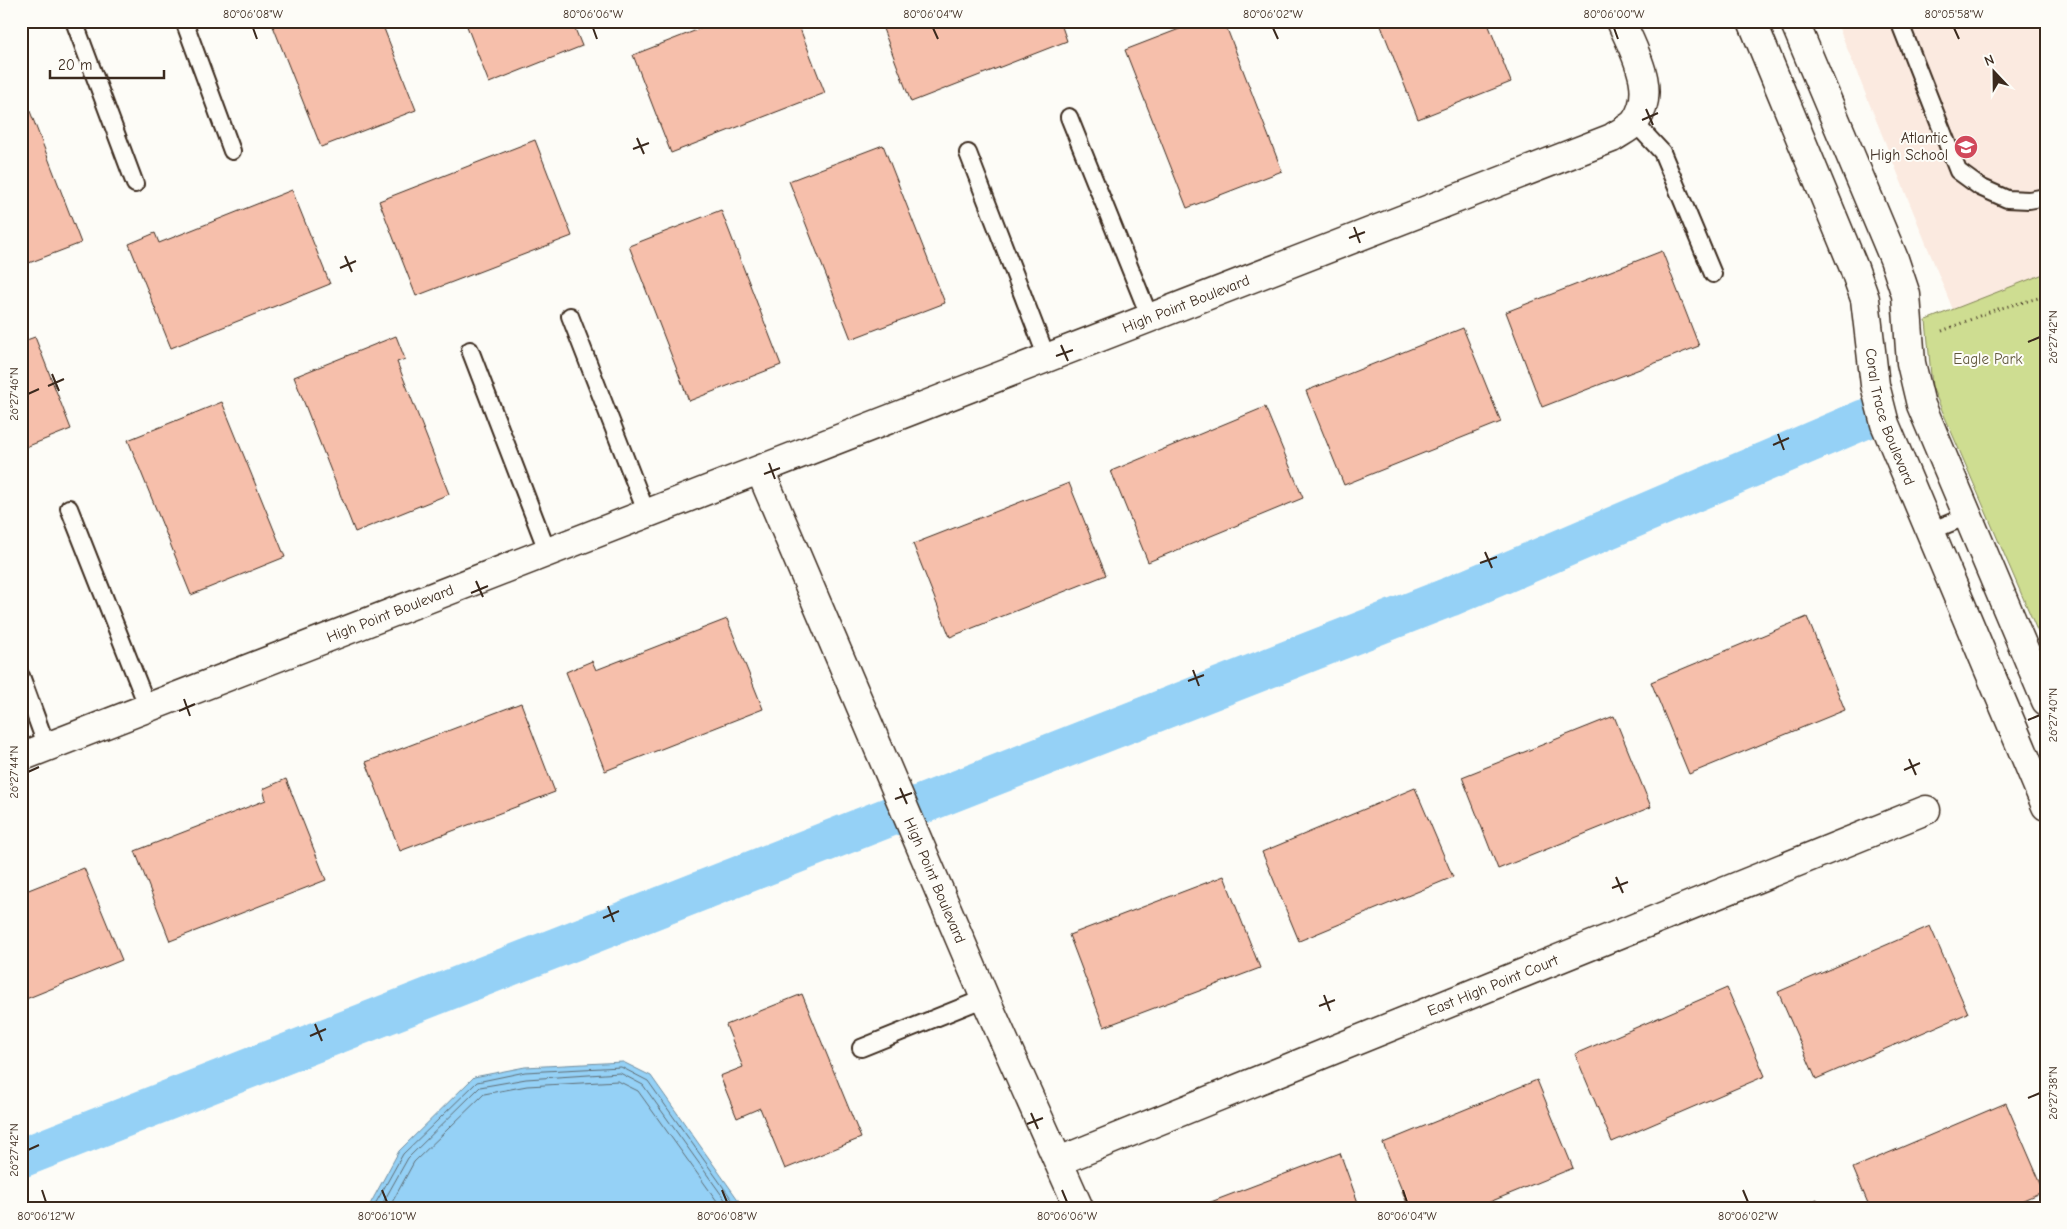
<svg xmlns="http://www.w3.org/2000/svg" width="2067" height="1229" viewBox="0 0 2067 1229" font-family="'Comic Neue',sans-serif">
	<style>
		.built { fill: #fbeae0 }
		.green { fill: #cedd91; stroke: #848458 }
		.water { fill: #95d1f6; stroke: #718ea0 }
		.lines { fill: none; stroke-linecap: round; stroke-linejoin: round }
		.shore { stroke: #5f6d74; stroke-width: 1 }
		.canal { stroke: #95d1f6; stroke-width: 40 }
		.building { fill: #f6bfab; stroke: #3b2a1e }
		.service-casing { stroke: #3b2a1e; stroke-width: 20 }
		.minor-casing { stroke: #3b2a1e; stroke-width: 31 }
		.path { stroke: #3b2a1e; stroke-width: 3; stroke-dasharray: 1 4; stroke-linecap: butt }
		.service { stroke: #fdfcf7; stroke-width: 16 }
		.minor { stroke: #fdfcf7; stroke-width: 28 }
		.ticks { fill: none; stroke: #3b2a1e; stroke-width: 2 }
		.labels { text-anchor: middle; stroke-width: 4; stroke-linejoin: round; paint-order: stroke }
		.poi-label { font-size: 15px; fill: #3b2a1e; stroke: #fdfcf7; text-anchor: end }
		.street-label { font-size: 15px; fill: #3b2a1e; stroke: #fdfcf7 }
		.park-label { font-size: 15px; fill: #60573b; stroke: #fdfcf7 }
		.neatline { fill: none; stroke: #3b2a1e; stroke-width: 2 }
		.ticks-label { font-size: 12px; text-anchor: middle; fill: #3b2a1e }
	</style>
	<rect width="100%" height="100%" fill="#fdfcf7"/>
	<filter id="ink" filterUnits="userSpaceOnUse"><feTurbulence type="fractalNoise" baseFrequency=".02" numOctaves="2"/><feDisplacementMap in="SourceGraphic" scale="10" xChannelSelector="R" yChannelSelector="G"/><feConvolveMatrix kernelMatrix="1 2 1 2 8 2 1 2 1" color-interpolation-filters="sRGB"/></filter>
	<g filter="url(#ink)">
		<path class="built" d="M1836 21H2046V273L1953 310Z"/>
		<path class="green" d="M2046 273V651L1932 387 1926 320Z"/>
		<path class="water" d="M623 1062 651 1076 744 1208H368L399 1151 474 1077 525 1067Z"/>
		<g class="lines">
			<path class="shore" d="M373 1208 403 1154 477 1082 525 1072 621 1067 648 1081 738 1208
				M380 1208 408 1158 480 1087 526 1079 620 1073 643 1085 731 1208
				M389 1208 414 1162 484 1094 527 1086 618 1081 638 1091 722 1208"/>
			<path class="canal" d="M21 1158 1449 597 1865 419"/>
		</g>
		<path class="building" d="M271 21H381L416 110 321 147Z
			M465 21H572L582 46 489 83Z
			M720 21H797L825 93 671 153 633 55Z
			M880 21H1060L1067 41 911 102Z
			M1200 21H1224L1282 171 1187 208 1125 50Z
			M1379 21H1487L1511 82 1418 119Z
			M21 88 81 243 21 266Z
			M535 140 572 236 416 296 379 201Z
			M883 145 945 303 851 339 789 181Z
			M292 190 330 284 171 348 129 244 155 233 159 243Z
			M721 210 781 365 689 401 629 246Z
			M1662 251 1699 346 1542 407 1506 312Z
			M1463 328 1501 422 1344 485 1306 391Z
			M396 336 405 359 397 362 449 494 355 532 294 377Z
			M35 337 71 429 21 449V342Z
			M222 402 285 557 191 595 128 440Z
			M1265 407 1303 498 1148 562 1111 471Z
			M1069 483 1106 575 950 637 913 544Z
			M1807 617 1845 710 1689 774 1651 682Z
			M727 619 763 709 605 771 566 672 592 661 596 670Z
			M521 703 555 792 400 851 366 762Z
			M1614 716 1651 807 1498 869 1462 777Z
			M286 779 326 880 170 941 135 851 266 800 263 789Z
			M1415 788 1453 877 1299 941 1262 852Z
			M84 868 122 960 21 1001V893Z
			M1224 876 1260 968 1104 1027 1069 935Z
			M1930 926 1968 1013 1816 1079 1778 992Z
			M1727 988 1765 1076 1612 1142 1575 1054Z
			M802 994 861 1138 785 1169 760 1108 737 1118 720 1076 743 1067 726 1025Z
			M1537 1080 1573 1168 1475 1208H1409L1383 1143Z
			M2006 1103 2044 1191 2005 1208H1870L1853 1168Z
			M1340 1153 1360 1208H1195Z
			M1817 1199 1821 1208H1797Z"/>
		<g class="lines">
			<g class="service-casing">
				<path id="service" d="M74 21 135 184
					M184 21 232 151
					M1899 21 1958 171 1980 187 2007 199 2029 200 2046 197
					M1069 117 1150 318
					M1634 122 1662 152 1713 274
					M968 153 1047 358
					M570 316 647 514
					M470 350 548 553
					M69 508 148 708
					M1931 531 1967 516
					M21 676 47 747
					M861 1048 985 998"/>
			</g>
			<g class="minor-casing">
				<g id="minor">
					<path id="s1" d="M1752 21 1854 268 1865 299 1875 385 1885 424 2046 806"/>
					<path d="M1794 21 1894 259 1906 295 1911 363 1921 405 2046 701"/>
					<path id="s2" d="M760 470 985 998 1079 1208"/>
					<path id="s3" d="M21 757 1612 138C1619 133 1630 128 1635 122 1658 90 1634 52 1621 21"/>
					<path id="s4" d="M1059 1161 1926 810"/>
				</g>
			</g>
			<path class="path" d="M1942 331 1994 310 2046 296"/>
			<use href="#service" class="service"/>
			<use href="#minor" class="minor"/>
		</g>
	</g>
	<path class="ticks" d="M253 28 257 39M593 28 597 39M933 28 938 39M1273 28 1278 39M1614 28 1618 39M1954 28 1959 39M1646 109 1653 125M1642 120 1658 113M637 138 644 154M633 149 649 143M1354 227 1360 243M1349 238 1365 232M345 256 352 272M340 268 356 261M2028 342 2040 337M1061 345 1068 361M1056 356 1073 350M52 374 59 391M48 386 64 379M28 394 39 389M1778 434 1784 450M1773 445 1789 438M769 463 775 479M764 474 780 468M1485 552 1492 568M1480 563 1497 557M476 581 483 597M471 593 488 586M1193 670 1199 686M1188 681 1204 675M184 699 190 716M179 711 195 704M2028 720 2040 715M1909 759 1916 775M1904 770 1920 763M28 772 39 767M900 788 907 804M895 799 912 793M1616 877 1623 893M1612 888 1628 882M608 906 614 922M603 918 619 911M1324 995 1330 1011M1319 1006 1335 1000M315 1024 322 1041M310 1036 326 1029M2028 1098 2040 1093M1031 1113 1038 1129M1027 1124 1043 1118M28 1150 39 1145M42 1190 46 1202M382 1190 387 1202M722 1190 727 1202M1062 1190 1067 1202M1403 1190 1407 1202M1743 1190 1748 1202"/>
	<defs>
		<g id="school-disc" transform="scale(1.25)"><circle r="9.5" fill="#d1495b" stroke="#fdfcf7"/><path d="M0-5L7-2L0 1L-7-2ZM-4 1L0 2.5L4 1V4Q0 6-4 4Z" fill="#fff"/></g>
	</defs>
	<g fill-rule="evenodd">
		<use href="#school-disc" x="1966" y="147"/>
	</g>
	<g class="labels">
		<g class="poi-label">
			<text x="1948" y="143">Atlantic<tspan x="1948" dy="17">High School</tspan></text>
		</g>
		<g class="street-label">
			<text dy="5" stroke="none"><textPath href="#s3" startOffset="1250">High Point Boulevard</textPath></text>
			<text dy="5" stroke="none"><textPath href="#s1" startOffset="421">Coral Trace Boulevard</textPath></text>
			<text dy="5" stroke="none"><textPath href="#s3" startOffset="396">High Point Boulevard</textPath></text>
			<text dy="5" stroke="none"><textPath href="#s2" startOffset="446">High Point Boulevard</textPath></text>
			<text dy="5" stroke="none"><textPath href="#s4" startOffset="468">East High Point Court</textPath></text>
		</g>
		<g class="park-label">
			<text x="1988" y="364">Eagle Park</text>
		</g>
	</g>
	<rect width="2067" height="1229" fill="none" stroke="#fdfcf7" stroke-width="55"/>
	<g transform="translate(1994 72) rotate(338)" stroke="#fdfcf7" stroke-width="4" paint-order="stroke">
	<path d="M0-4L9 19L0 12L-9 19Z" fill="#3b2a1e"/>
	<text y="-8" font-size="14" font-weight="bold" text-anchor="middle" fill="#3b2a1e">N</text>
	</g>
	<path d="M50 70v8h114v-8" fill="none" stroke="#3b2a1e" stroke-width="2.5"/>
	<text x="58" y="70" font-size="15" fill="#3b2a1e" stroke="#fdfcf7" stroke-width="4" paint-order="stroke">20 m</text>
	<rect x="28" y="28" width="2012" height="1174" class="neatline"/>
	<g class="ticks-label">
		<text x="253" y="18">80°06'08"W</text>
		<text x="593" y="18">80°06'06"W</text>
		<text x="933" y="18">80°06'04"W</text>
		<text x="1273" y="18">80°06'02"W</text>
		<text x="1614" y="18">80°06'00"W</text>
		<text x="1954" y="18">80°05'58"W</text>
		<text transform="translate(2053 337) rotate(-90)" y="4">26°27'42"N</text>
		<text transform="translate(14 394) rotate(-90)" y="4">26°27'46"N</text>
		<text transform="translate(2053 715) rotate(-90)" y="4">26°27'40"N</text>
		<text transform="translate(14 772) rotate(-90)" y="4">26°27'44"N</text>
		<text transform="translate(2053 1093) rotate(-90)" y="4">26°27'38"N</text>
		<text transform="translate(14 1150) rotate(-90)" y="4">26°27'42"N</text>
		<text x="46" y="1220">80°06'12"W</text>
		<text x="387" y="1220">80°06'10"W</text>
		<text x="727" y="1220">80°06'08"W</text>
		<text x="1067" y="1220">80°06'06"W</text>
		<text x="1407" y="1220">80°06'04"W</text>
		<text x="1748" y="1220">80°06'02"W</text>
	</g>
</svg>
